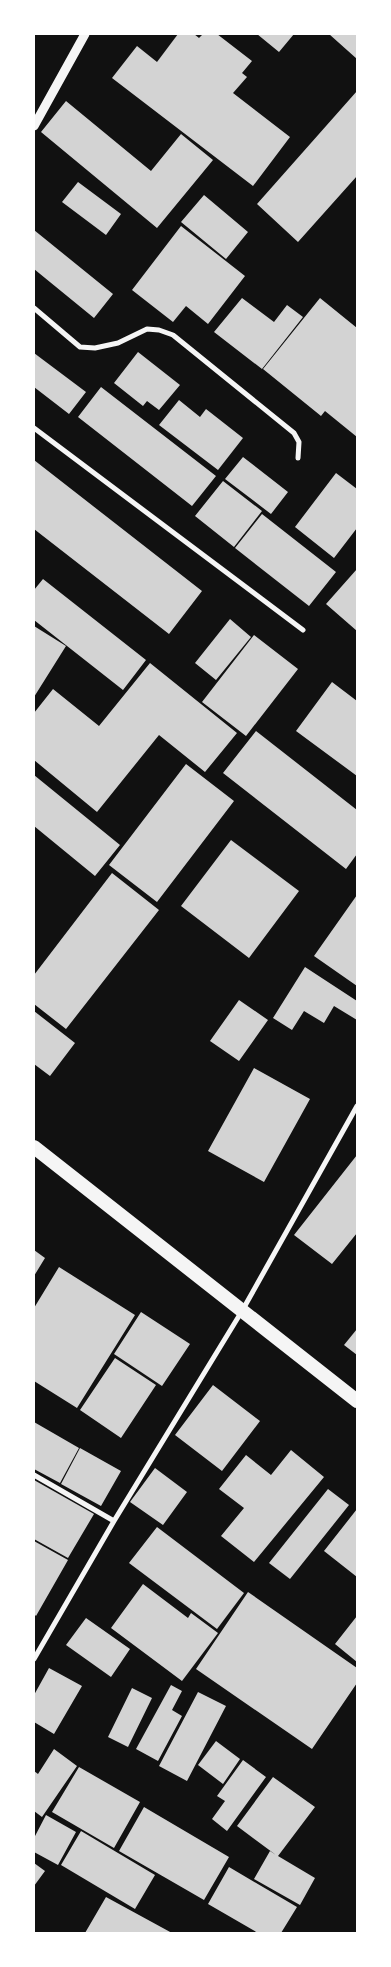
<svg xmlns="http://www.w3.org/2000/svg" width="391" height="1967" viewBox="0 0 391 1967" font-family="'Roboto Serif',serif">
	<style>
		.building { fill: #d3d3d3 }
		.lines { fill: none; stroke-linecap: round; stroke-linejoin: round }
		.minor { stroke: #f5f5f5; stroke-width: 5 }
		.tertiary { stroke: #f5f5f5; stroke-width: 9 }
		.trunk { stroke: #f5f5f5; stroke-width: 14 }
	</style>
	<rect width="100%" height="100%" fill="#111"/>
	<path class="building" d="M178 34H194L199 38 203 34H217L252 61 242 73 247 77 233 93 290 137 253 186 112 78 137 46 157 62Z
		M257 34H294L279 52Z
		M329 34H357V59Z
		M357 91V176L298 242 257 204Z
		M66 101 151 171 181 134 213 160 157 228 41 132Z
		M78 182 121 214 106 235 62 202Z
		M204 195 248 232 226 259 181 222Z
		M181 226 245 276 208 324 186 306 173 322 132 290Z
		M34 230 113 294 94 318 34 269Z
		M242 298 274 322 287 305 303 317 262 369 214 332Z
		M320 298 357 328V437L325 411 321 416 263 369Z
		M138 352 180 385 159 410 147 401 143 406 114 383Z
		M34 353 86 392 69 414 34 387Z
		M101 387 216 476 192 506 78 417Z
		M179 400 200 417 206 409 243 438 218 470 159 425Z
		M243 457 288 492 271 514 225 479Z
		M34 460 202 591 169 634 34 529Z
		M336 473 357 489V528L334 558 295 527Z
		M223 481 262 511 234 547 195 516Z
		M262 514 336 572 309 606 235 548Z
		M357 569V631L326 604Z
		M43 579 146 660 123 690 34 620V590Z
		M230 619 251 637 216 680 195 663Z
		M34 626 66 646 34 697Z
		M254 635 298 669 246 736 202 702Z
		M150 663 237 733 205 772 159 735 97 812 34 760V713L53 689 99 726Z
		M332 682 357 701V776L296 731Z
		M256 731 357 810V854L346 869 223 773Z
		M186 764 234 801 157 902 109 865Z
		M34 775 120 845 95 876 34 826Z
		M231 840 299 891 249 958 181 906Z
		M112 873 159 910 66 1029 34 1004V975Z
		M357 895V986L314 956Z
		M305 967 357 1001V1020L334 1006 324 1023 304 1011 292 1030 273 1018Z
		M239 1000 268 1020 239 1061 210 1041Z
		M34 1011 75 1043 50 1076 34 1064Z
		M254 1068 310 1099 264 1182 208 1151Z
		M357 1155V1233L332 1264 294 1235Z
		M34 1250 45 1258 34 1276Z
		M59 1267 135 1315 77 1408 34 1381V1308Z
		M141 1312 190 1344 162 1386 114 1354Z
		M357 1329V1355L344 1345Z
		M115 1358 156 1385 121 1438 80 1410Z
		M213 1385 260 1421 222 1471 175 1435Z
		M34 1422 79 1448 60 1483 34 1469Z
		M80 1448 121 1471 101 1506 61 1484Z
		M291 1450 324 1477 254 1562 221 1536 244 1508 219 1489 246 1455 271 1475Z
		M155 1468 187 1492 163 1525 130 1502Z
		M34 1480 94 1514 68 1558 34 1539Z
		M328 1489 349 1505 290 1579 269 1563Z
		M357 1509V1577L324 1551Z
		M157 1527 244 1593 217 1629 129 1563Z
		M34 1541 68 1560 36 1616 34 1614Z
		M143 1584 188 1618 191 1613 218 1633 182 1681 111 1628Z
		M248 1592 357 1668V1683L312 1749 196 1669Z
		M357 1616V1662L335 1644Z
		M86 1618 130 1649 111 1677 66 1645Z
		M49 1668 82 1686 54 1734 34 1722V1695Z
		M171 1685 182 1691 172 1710 182 1716 158 1761 136 1749Z
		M132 1688 152 1698 128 1747 108 1737Z
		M198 1692 226 1706 187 1781 159 1766Z
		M216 1741 240 1759 223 1784 198 1765Z
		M54 1749 77 1766 42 1817 34 1811V1771L38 1774Z
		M243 1760 266 1777 227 1831 212 1819 225 1801 217 1796Z
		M79 1767 140 1802 114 1848 52 1812Z
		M273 1777 315 1807 278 1856 315 1878 300 1905 254 1879 270 1851 276 1855 237 1826Z
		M144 1807 229 1857 204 1900 119 1851Z
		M46 1815 76 1832 58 1865 34 1852V1838Z
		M81 1831 155 1875 135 1909 61 1865Z
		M34 1863 45 1871 34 1886Z
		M229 1867 297 1907 281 1933H258L208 1904Z
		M106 1897 172 1933H85Z"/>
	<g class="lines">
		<path class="minor" d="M34 308 80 347 95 348 118 343 147 329 159 330 173 335 294 433 299 442 298 458
			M34 428 303 630
			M34 1475 114 1521
			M34 1659 114 1521 242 1311 357 1106"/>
		<path class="tertiary" d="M34 126 85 34"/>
		<path class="trunk" d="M34 1147 357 1401"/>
	</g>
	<rect width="391" height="1967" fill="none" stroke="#ffffff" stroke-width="70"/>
</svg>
